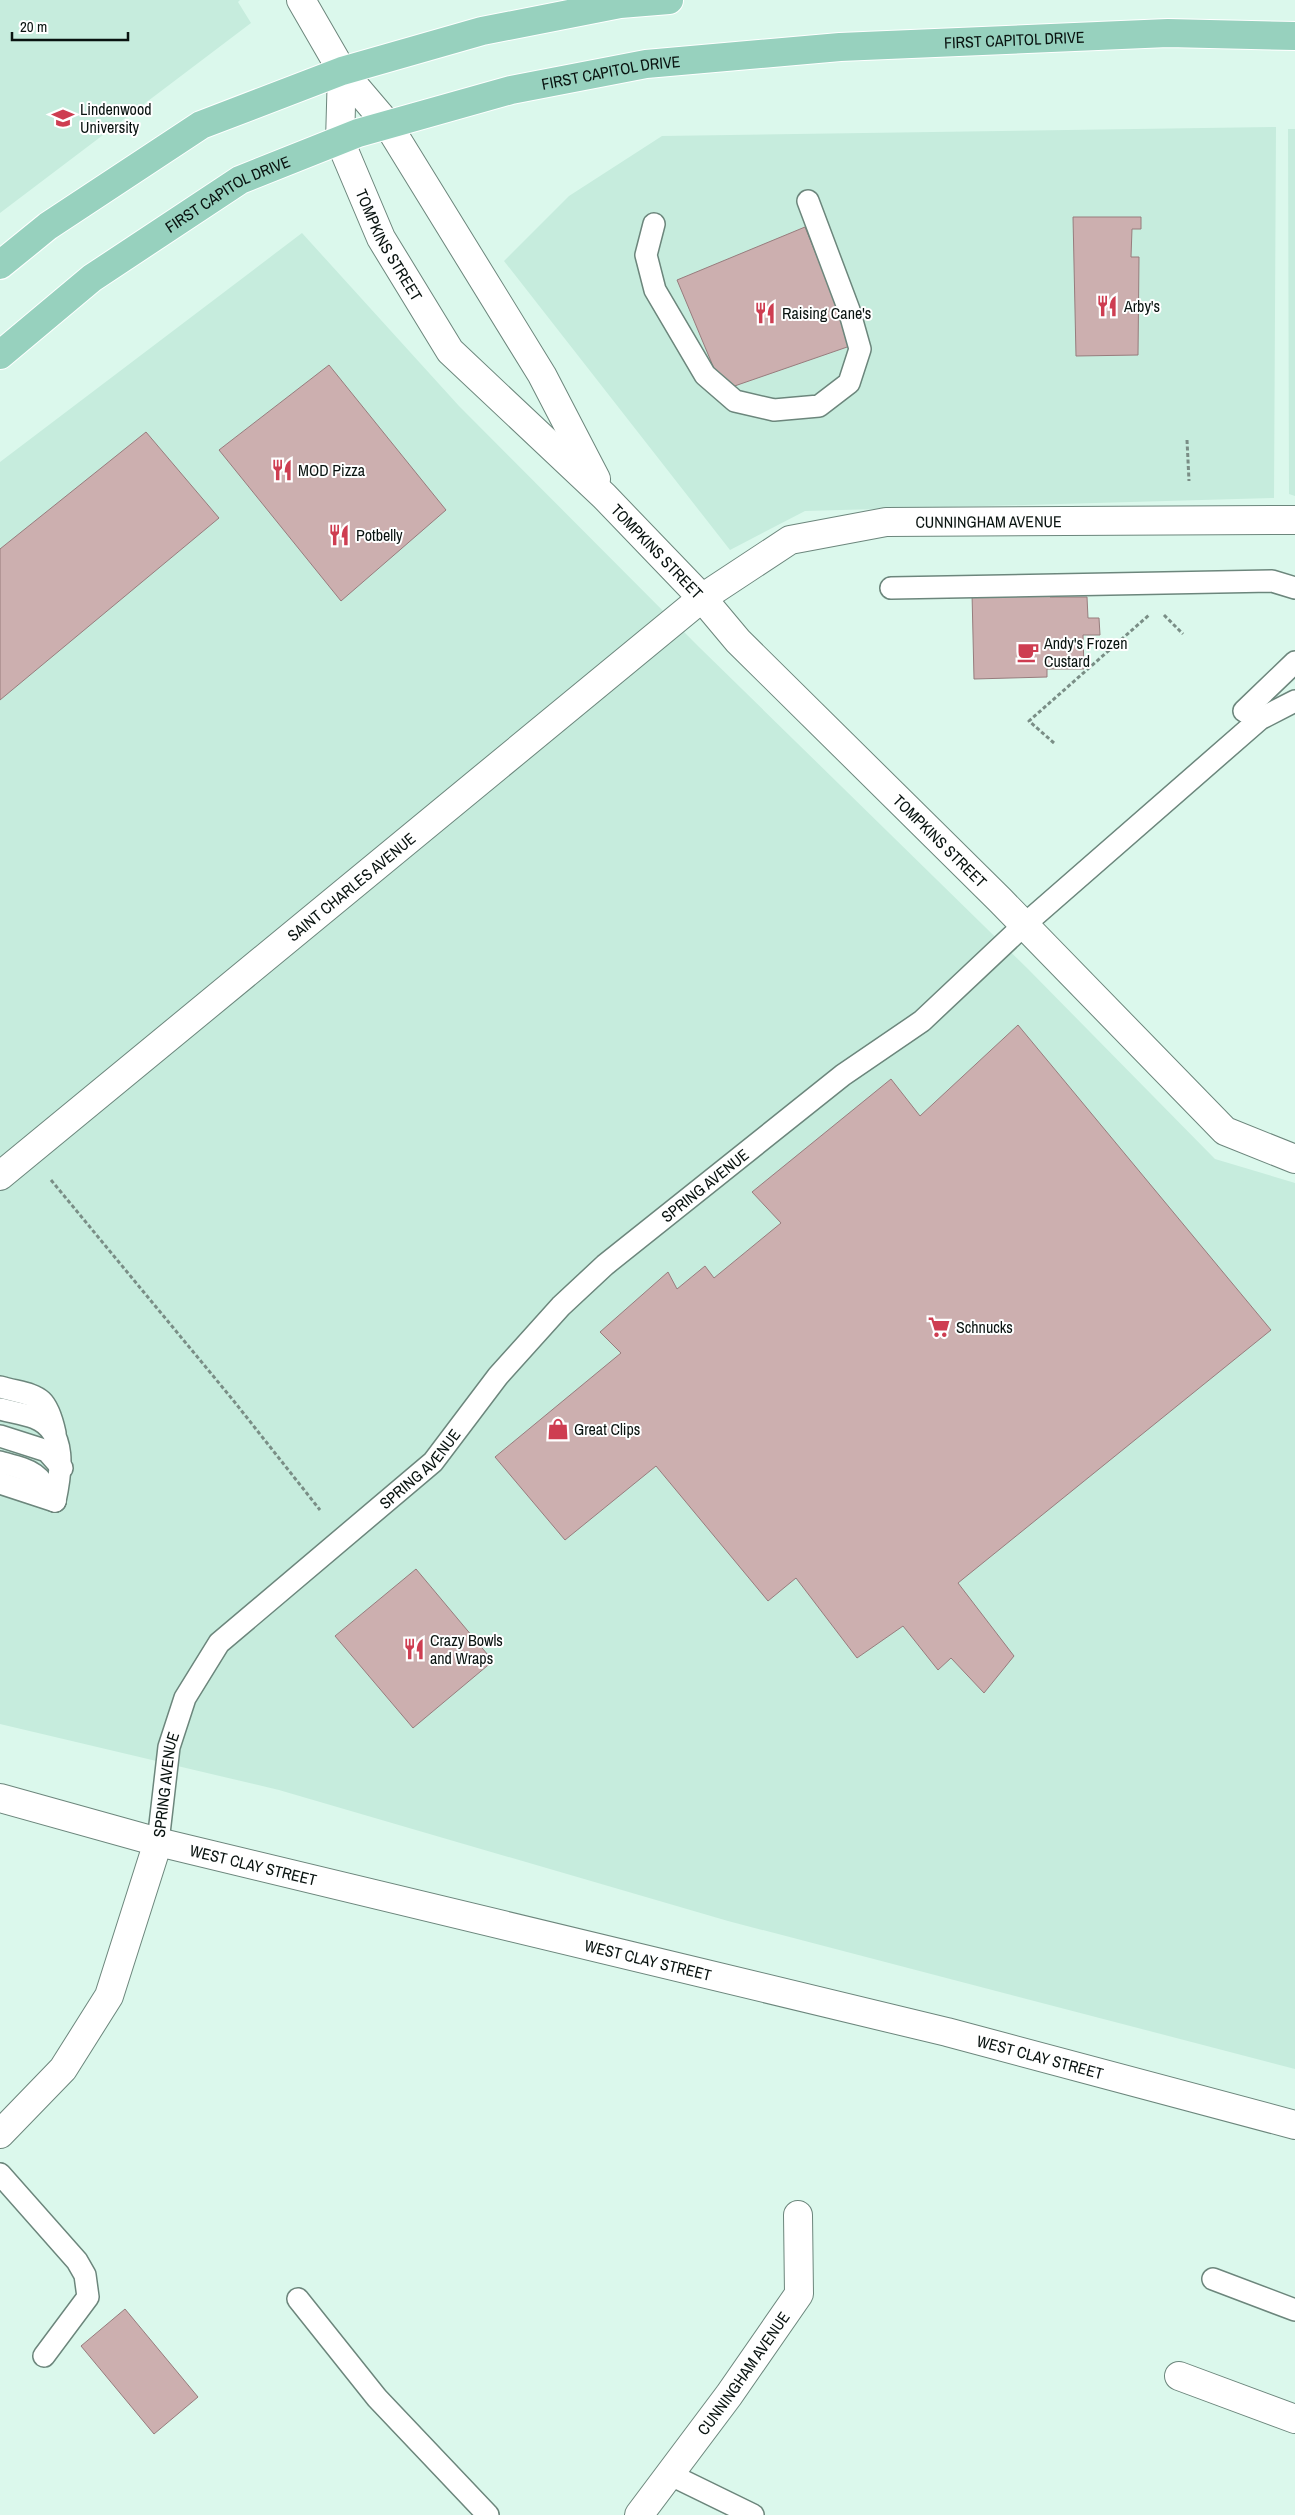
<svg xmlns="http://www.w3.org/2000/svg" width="1295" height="2515" viewBox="0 0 1295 2515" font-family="'Archivo Narrow',sans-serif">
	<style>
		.built { fill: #c6ecdd }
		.building { fill: #ccafaf; stroke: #977c7d }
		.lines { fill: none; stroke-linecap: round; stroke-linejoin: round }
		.service-casing { stroke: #6c867c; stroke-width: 24 }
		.minor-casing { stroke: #6c867c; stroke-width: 30 }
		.tertiary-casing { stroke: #6c867c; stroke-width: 30 }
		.primary-casing { stroke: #fff; stroke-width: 30 }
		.path { stroke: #7a8e86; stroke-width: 3; stroke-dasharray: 4 2.5; stroke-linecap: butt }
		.service { stroke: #fff; stroke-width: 21 }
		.minor { stroke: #fff; stroke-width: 28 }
		.tertiary { stroke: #fff; stroke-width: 28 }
		.primary { stroke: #97d1be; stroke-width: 28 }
		.labels { text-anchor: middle; stroke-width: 4; stroke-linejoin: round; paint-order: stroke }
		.street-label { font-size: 16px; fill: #091310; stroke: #fff }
		.poi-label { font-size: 16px; fill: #091310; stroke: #fff; text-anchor: start }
	</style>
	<rect width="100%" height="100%" fill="#dbf8ec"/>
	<path class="built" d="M0 0H240L238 2 251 23 0 213Z
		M1276 127 1274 498 805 511 730 550 504 261 569 196 662 136Z
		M1288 129H1295V496L1289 494Z
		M302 233 459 406 699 647 1028 969 1215 1159 1295 1183V2069L728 1921 279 1790 0 1724V462Z"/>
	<path class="building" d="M1073 217H1141V229H1132L1131 257H1139L1138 355 1076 356Z
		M805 227 853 345 723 390 677 280Z
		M329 365 446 510 341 601 219 450Z
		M146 432 219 518 0 700V549Z
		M1050 591V597H1087L1088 618H1099L1100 635H1083L1084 669H1047V677L974 679 972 593Z
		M1018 1025 1271 1330 958 1583 1014 1656 984 1693 951 1658 938 1670 903 1626 857 1658 796 1578 768 1601 656 1466 565 1540 495 1457 621 1353 600 1332 668 1272 677 1289 705 1266 714 1278 781 1223 752 1192 891 1079 920 1116Z
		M416 1569 493 1661 413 1728 335 1636Z
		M125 2309 198 2397 154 2434 81 2346Z"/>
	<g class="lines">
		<g class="service-casing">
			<g id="service">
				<path d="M654 224 646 255 655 290 705 375 735 401 774 410 819 406 849 383 860 349 849 310 808 201"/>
				<path d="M891 588 1272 581 1295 588"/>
				<path d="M1244 711 1295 662"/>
				<path d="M0 1387C37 1397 46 1392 55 1433"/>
				<path d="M0 1409C11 1412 24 1414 35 1418 68 1431 61 1473 55 1501"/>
				<path d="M0 1436 47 1451 62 1468"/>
				<path d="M0 1462C32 1471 38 1471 55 1501"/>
				<path d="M0 1483 55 1501"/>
				<path id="s1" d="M158 1842 169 1747 185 1698 219 1643 433 1462 498 1376 561 1306 605 1265 843 1075 922 1021 1024 925 1260 719 1295 701"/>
				<path d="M0 2174 77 2261 85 2275 88 2297 44 2356"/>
				<path d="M1213 2279 1295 2310"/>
				<path d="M298 2299 377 2398 488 2515"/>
				<path d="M669 2474 753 2515"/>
			</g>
		</g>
		<g class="minor-casing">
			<g id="minor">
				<path d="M301 0 342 71 388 125 542 375 596 479"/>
				<path id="s2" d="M342 71 340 141 381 238 450 351 604 496 702 598 738 641 1000 900 1225 1131 1295 1159"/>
				<path id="s3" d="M0 1176 702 598 790 540 886 522 1295 520"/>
				<path d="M0 2134 63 2069 109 1996 158 1842"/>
				<path d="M1179 2376 1295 2419"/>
				<path id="s4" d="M639 2515 729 2395 799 2294 798 2215"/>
			</g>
		</g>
		<g class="tertiary-casing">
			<g id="tertiary">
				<path id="s5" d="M0 1798 158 1842 947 2032 1295 2125"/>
			</g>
		</g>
		<g class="primary-casing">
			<g id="primary">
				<path d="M0 265 48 226 201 125 342 71 482 31 620 4 669 0"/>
				<path id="s6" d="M0 355 92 278 240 180 358 133 511 90 646 64 840 47 1168 33 1295 36"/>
			</g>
		</g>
		<path class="path" d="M1187 440 1189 481
			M1164 615 1183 634
			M1054 743 1029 721 1149 615
			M51 1180 233 1400 320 1510"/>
		<use href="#service" class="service"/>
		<use href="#minor" class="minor"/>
		<use href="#tertiary" class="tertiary"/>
		<use href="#primary" class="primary"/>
	</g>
	<defs>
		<g id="university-bare" transform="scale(1.725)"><path d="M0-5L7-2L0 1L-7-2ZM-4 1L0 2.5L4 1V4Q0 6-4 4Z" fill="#ce3d51" stroke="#fff" stroke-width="2.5" paint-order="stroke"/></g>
		<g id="restaurant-bare" transform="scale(1.725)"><path d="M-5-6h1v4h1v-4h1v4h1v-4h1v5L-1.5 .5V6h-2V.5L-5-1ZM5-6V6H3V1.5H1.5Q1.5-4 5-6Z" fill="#ce3d51" stroke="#fff" stroke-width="2.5" paint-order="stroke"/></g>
		<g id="cafe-bare" transform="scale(1.725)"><path d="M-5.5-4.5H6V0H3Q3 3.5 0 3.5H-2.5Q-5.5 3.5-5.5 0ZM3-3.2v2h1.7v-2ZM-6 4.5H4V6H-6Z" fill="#ce3d51" stroke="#fff" stroke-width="2.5" paint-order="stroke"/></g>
		<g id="supermarket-bare" transform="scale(1.725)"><path d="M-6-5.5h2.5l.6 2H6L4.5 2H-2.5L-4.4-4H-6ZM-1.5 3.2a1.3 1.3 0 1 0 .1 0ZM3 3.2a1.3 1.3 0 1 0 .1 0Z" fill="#ce3d51" stroke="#fff" stroke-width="2.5" paint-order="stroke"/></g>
		<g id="shop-bare" transform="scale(1.725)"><path d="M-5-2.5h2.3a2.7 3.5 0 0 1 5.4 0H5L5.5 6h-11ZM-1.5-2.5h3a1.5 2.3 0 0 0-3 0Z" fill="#ce3d51" stroke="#fff" stroke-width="2.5" paint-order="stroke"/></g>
	</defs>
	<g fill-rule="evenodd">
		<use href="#university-bare" x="63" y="118"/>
		<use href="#restaurant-bare" x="1107" y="306"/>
		<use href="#restaurant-bare" x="765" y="313"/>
		<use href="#restaurant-bare" x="282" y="470"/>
		<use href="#restaurant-bare" x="339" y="535"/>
		<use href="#cafe-bare" x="1028" y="652"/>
		<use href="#supermarket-bare" x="939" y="1327"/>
		<use href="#shop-bare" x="558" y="1429"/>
		<use href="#restaurant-bare" x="414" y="1649"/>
	</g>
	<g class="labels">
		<g class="street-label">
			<text dy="6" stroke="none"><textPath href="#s6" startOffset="1090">FIRST CAPITOL DRIVE</textPath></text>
			<text dy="6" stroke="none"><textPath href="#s6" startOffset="685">FIRST CAPITOL DRIVE</textPath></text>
			<text dy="6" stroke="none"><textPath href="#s6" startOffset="280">FIRST CAPITOL DRIVE</textPath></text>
			<text dy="6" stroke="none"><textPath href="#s2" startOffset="185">TOMPKINS STREET</textPath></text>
			<text dy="6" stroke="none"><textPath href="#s3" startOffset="1215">CUNNINGHAM AVENUE</textPath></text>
			<text dy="6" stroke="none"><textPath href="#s2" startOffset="596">TOMPKINS STREET</textPath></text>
			<text dy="6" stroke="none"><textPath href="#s2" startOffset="1001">TOMPKINS STREET</textPath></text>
			<text dy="6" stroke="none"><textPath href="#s3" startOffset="455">SAINT CHARLES AVENUE</textPath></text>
			<text dy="6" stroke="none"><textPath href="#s1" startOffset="882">SPRING AVENUE</textPath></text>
			<text dy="6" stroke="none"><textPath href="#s1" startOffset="478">SPRING AVENUE</textPath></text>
			<text dy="6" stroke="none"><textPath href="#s1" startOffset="58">SPRING AVENUE</textPath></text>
			<text dy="6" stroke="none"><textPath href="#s5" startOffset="262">WEST CLAY STREET</textPath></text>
			<text dy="6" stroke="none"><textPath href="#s5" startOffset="668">WEST CLAY STREET</textPath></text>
			<text dy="6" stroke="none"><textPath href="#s5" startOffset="1072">WEST CLAY STREET</textPath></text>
			<text dy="6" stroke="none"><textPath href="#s4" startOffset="176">CUNNINGHAM AVENUE</textPath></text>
		</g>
		<g class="poi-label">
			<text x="80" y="115">Lindenwood<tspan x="80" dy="18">University</tspan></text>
			<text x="1124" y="312">Arby's</text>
			<text x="782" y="319">Raising Cane's</text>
			<text x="298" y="476">MOD Pizza</text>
			<text x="356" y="541">Potbelly</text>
			<text x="1044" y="649">Andy's Frozen<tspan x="1044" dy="18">Custard</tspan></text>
			<text x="956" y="1333">Schnucks</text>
			<text x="574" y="1435">Great Clips</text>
			<text x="430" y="1646">Crazy Bowls<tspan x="430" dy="18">and Wraps</tspan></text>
		</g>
	</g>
	<path d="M12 32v8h116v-8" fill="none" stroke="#091310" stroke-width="2.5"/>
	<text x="20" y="32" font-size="15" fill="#091310" stroke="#ffffff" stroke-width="4" paint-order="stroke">20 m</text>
</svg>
